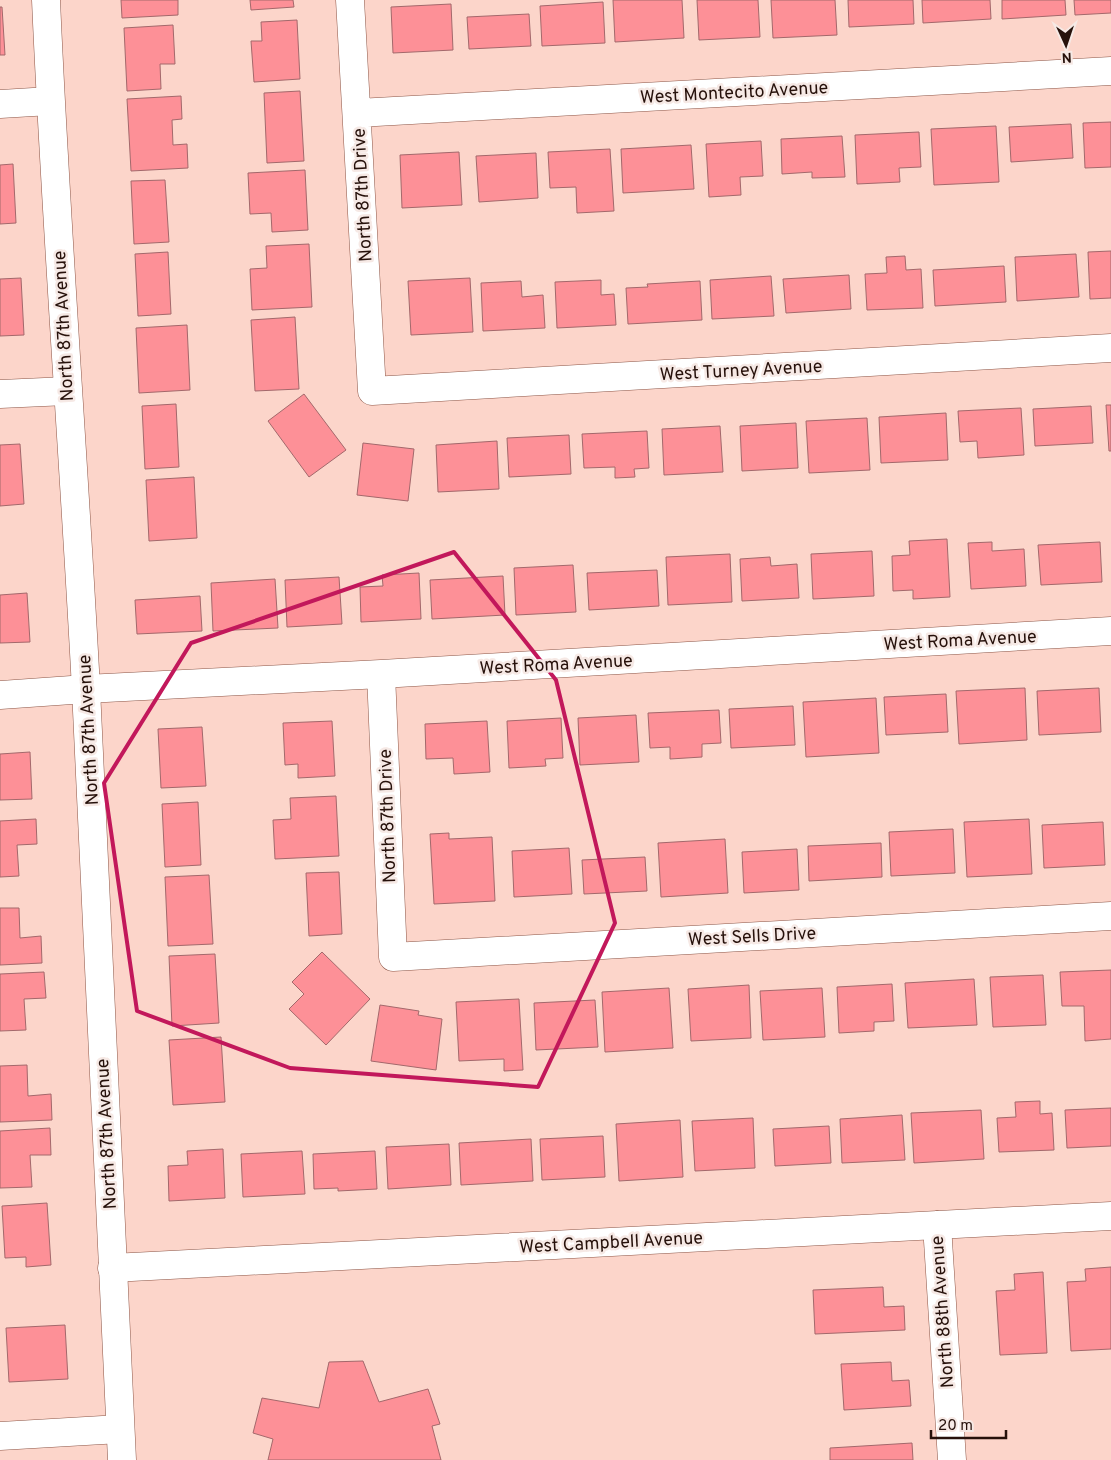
<svg xmlns="http://www.w3.org/2000/svg" width="1111" height="1460" viewBox="0 0 1111 1460" font-family="Overpass,sans-serif">
	<style>
		.building { fill: #fd9097; stroke: #a3686b }
		.lines { fill: none; stroke-linecap: round; stroke-linejoin: round }
		.minor-casing { stroke: #8d5647; stroke-width: 29 }
		.tertiary-casing { stroke: #8d5647; stroke-width: 29 }
		.minor { stroke: #fff; stroke-width: 28 }
		.tertiary { stroke: #fff; stroke-width: 28 }
		.marked { fill: none; stroke: #c2185b; stroke-width: 4; stroke-linejoin: round }
		.labels { text-anchor: middle; stroke-width: 5; stroke-linejoin: round; paint-order: stroke }
		.street-label { font-size: 18px; fill: #26110b; stroke: #f6e9e5 }
	</style>
	<rect width="100%" height="100%" fill="#fcd5ca"/>
	<path class="building" d="M121 0H178V15L122 18Z
		M250 0H293L294 7 251 10Z
		M613 0H682L684 38 615 42Z
		M697 0H758L760 37 699 40Z
		M771 0H835L837 35 773 38Z
		M848 0H913L914 24 849 27Z
		M922 0H990L991 19 923 23Z
		M1002 0H1065L1066 15 1002 19Z
		M1074 0H1111V13L1075 15Z
		M603 2 605 43 542 46 540 6Z
		M451 4 453 50 393 53 391 7Z
		M0 7H2L5 55H0Z
		M529 14 531 46 469 49 467 17Z
		M297 20 300 79 254 82 251 41H262L261 22Z
		M173 25 175 64H160L161 89 127 91 124 28Z
		M300 91 304 161 267 163 264 93Z
		M181 96 182 119 172 120 173 145 187 144 188 168 131 171 127 99Z
		M1111 122V167L1085 168 1083 123Z
		M1071 124 1073 158 1011 162 1009 127Z
		M996 126 999 182 934 185 931 129Z
		M919 132 921 167 899 168 900 182 857 184 855 135Z
		M842 136 845 177 812 178V172L782 174 781 139Z
		M761 141 763 176 740 177 741 195 709 197 706 144Z
		M691 145 694 189 623 193 621 149Z
		M610 149 614 211 577 213 576 187 550 188 548 152Z
		M459 152 462 205 402 208 400 155Z
		M536 153 538 198 479 202 476 156Z
		M13 164 16 223 0 224V165Z
		M305 170 308 230 272 232 271 213 250 214 248 173Z
		M165 180 169 242 134 244 131 181Z
		M309 244 312 307 252 310 250 269 267 268 266 246Z
		M1111 251V298L1090 299 1088 252Z
		M168 252 171 314 138 316 135 254Z
		M1076 254 1079 297 1017 301 1015 257Z
		M905 256 906 270 921 269 923 308 867 310 865 274 887 273 886 257Z
		M1004 266 1006 302 935 306 933 270Z
		M849 275 851 309 786 313 783 279Z
		M771 276 774 316 712 319 710 280Z
		M21 278 24 335 0 336V279Z
		M470 278 473 332 411 335 408 281Z
		M601 280V295L614 294 616 325 557 328 555 282Z
		M521 281 522 297 543 295 545 328 483 331 481 283Z
		M700 281 702 320 628 324 626 288 648 287 647 284Z
		M295 317 299 389 255 391 251 320Z
		M187 325 190 390 139 393 136 328Z
		M304 394 346 450 309 477 268 421Z
		M176 404 179 467 145 469 142 406Z
		M1106 405H1111V451H1109Z
		M1091 406 1093 443 1035 446 1033 409Z
		M1021 408 1024 455 978 458 977 441 960 442 958 411Z
		M946 413 948 460 881 463 879 417Z
		M867 418 870 470 809 473 806 421Z
		M796 423 798 468 742 471 740 426Z
		M720 426 723 472 664 475 662 429Z
		M647 431 649 468 634 469 635 477 615 478V467L584 468 582 434Z
		M569 435 571 474 509 477 507 438Z
		M497 441 499 489 438 492 436 445Z
		M363 443 414 449 408 501 357 495Z
		M20 444 24 504 0 506V445Z
		M194 477 197 538 149 541 146 480Z
		M947 539 950 597 913 599V590L893 591 892 556 910 555 909 541Z
		M992 542V551L1024 549 1026 586 971 589 968 543Z
		M1100 542 1102 582 1041 585 1038 545Z
		M872 551 874 596 813 599 811 554Z
		M730 554 732 602 668 605 666 557Z
		M770 557 771 566 797 564 799 598 742 601 740 559Z
		M573 565 576 612 516 615 514 568Z
		M657 570 659 606 589 610 587 573Z
		M419 573 421 619 361 622 360 587 383 586 382 575Z
		M503 576 505 615 432 619 430 580Z
		M339 577 342 624 287 627 285 580Z
		M275 579 278 628 213 631 211 583Z
		M27 593 30 642 0 643V595Z
		M200 596 202 631 137 634 135 600Z
		M1025 688 1027 740 959 744 956 691Z
		M1099 688 1101 732 1039 735 1037 691Z
		M946 694 948 732 886 735 884 697Z
		M876 698 879 753 806 757 803 702Z
		M793 706 795 745 731 748 729 709Z
		M719 710 721 743 702 744V757L670 759V747L650 748 648 713Z
		M636 715 639 762 580 765 578 718Z
		M561 718 563 758 545 759 546 766 509 768 507 721Z
		M332 721 335 776 298 778V764L285 765 283 723Z
		M487 721 490 772 454 774 453 758 426 759 425 724Z
		M202 727 206 786 161 788 158 729Z
		M30 752 32 799 0 800V754Z
		M336 796 339 856 275 859 273 820 291 819 290 798Z
		M198 802 201 865 165 867 162 804Z
		M36 819 37 844 17 845 19 876 0 877V821Z
		M1029 819 1032 874 967 877 964 822Z
		M1103 822 1105 865 1044 868 1042 825Z
		M953 829 955 873 891 876 889 832Z
		M449 833V839L492 837 495 901 434 904 430 834Z
		M725 839 728 893 661 897 658 843Z
		M881 843 882 877 809 881 808 846Z
		M569 848 572 894 514 897 512 851Z
		M797 849 799 890 744 893 742 852Z
		M645 857 647 891 584 894 582 860Z
		M339 872 342 934 309 936 306 873Z
		M209 875 213 944 168 946 165 877Z
		M0 908H19L20 938 41 936 42 963 0 965Z
		M322 952 370 999 326 1045 289 1009 304 994 292 982Z
		M215 954 219 1023 172 1026 169 956Z
		M1111 970V1039L1085 1041 1084 1006H1062L1060 972Z
		M44 972 46 998 24 999 26 1030 0 1031V974Z
		M1043 975 1046 1025 993 1027 990 977Z
		M974 979 977 1025 908 1028 905 983Z
		M892 984 894 1021 874 1022V1031L839 1033 837 987Z
		M749 985 751 1038 691 1041 688 989Z
		M669 988 673 1048 605 1052 602 992Z
		M822 988 825 1037 763 1040 760 991Z
		M519 999 523 1070 504 1071V1059L459 1061 456 1002Z
		M595 1000 598 1047 536 1050 534 1003Z
		M380 1005 419 1011 418 1015 442 1019 436 1070 371 1061Z
		M221 1037 225 1102 173 1105 169 1040Z
		M27 1065 28 1096 51 1094 52 1120 0 1122V1066Z
		M1040 1101V1114L1052 1113 1054 1150 999 1152 997 1118 1016 1117 1015 1102Z
		M1111 1108V1146L1067 1148 1065 1110Z
		M981 1110 984 1159 914 1163 911 1113Z
		M902 1115 905 1160 842 1163 840 1119Z
		M753 1118 755 1168 695 1171 692 1121Z
		M680 1120 683 1177 619 1181 616 1124Z
		M829 1126 831 1163 775 1166 773 1129Z
		M50 1128 51 1155H30L32 1187 0 1188V1131Z
		M603 1136 605 1177 542 1180 540 1139Z
		M531 1139 533 1181 461 1185 459 1143Z
		M449 1144 451 1185 388 1189 386 1147Z
		M223 1149 225 1198 169 1201 168 1166 188 1165 187 1151Z
		M302 1151 305 1194 243 1197 241 1154Z
		M375 1151 377 1189 338 1191V1188L314 1189 313 1154Z
		M47 1203 51 1265 26 1267V1257L5 1258 2 1206Z
		M1111 1267V1349L1071 1351 1067 1282 1086 1281 1085 1269Z
		M1043 1272 1047 1353 1000 1355 996 1291 1015 1290 1014 1274Z
		M883 1287 884 1307 904 1306 905 1330 815 1334 813 1290Z
		M65 1325 68 1379 9 1382 6 1328Z
		M363 1361 379 1402 428 1389 440 1424 432 1426 441 1460H268L273 1439 253 1433 262 1398 319 1408 329 1362Z
		M891 1362 892 1381 909 1380 911 1406 844 1410 841 1364Z
		M912 1443 913 1460H830V1448Z"/>
	<g class="lines">
		<g class="minor-casing">
			<path id="minor" d="M350 0 372 391 1111 348
				M0 104 50 101
				M358 113 1111 71
				M0 394 67 391
				M381 674 393 957 1111 916
				M0 695 86 689 381 674 1111 631
				M937 1225 952 1460
				M112 1268 1111 1216
				M0 1436 120 1429"/>
		</g>
		<g class="tertiary-casing">
			<path id="tertiary" d="M46 0C56 230 74 460 86 689 100 946 108 1203 122 1460"/>
		</g>
		<use href="#minor" class="minor"/>
		<use href="#tertiary" class="tertiary"/>
	</g>
	<path class="marked" d="M454 552 556 680 615 923 538 1087 290 1068 137 1011 104 783 191 643Z"/>
	<g class="labels">
		<g class="street-label">
			<text transform="translate(734 92) rotate(-3)" y="6">West Montecito Avenue</text>
			<text transform="translate(362 195) rotate(-93)" y="6">North 87th Drive</text>
			<text transform="translate(63 326) rotate(-93)" y="6">North 87th Avenue</text>
			<text transform="translate(741 370) rotate(-3)" y="6">West Turney Avenue</text>
			<text transform="translate(960 640) rotate(-3)" y="6">West Roma Avenue</text>
			<text transform="translate(556 664) rotate(-3)" y="6">West Roma Avenue</text>
			<text transform="translate(88 730) rotate(-93)" y="6">North 87th Avenue</text>
			<text transform="translate(387 816) rotate(-92)" y="6">North 87th Drive</text>
			<text transform="translate(752 936) rotate(-3)" y="6">West Sells Drive</text>
			<text transform="translate(106 1134) rotate(-93)" y="6">North 87th Avenue</text>
			<text transform="translate(611 1242) rotate(-3)" y="6">West Campbell Avenue</text>
			<text transform="translate(942 1312) rotate(-94)" y="6">North 88th Avenue</text>
		</g>
	</g>
	<g transform="translate(1066 45) rotate(177)" stroke="#f6e9e5" stroke-width="4" paint-order="stroke">
	<path d="M0-4L9 19L0 12L-9 19Z" fill="#26110b"/>
	<text y="-8" font-size="14" font-weight="bold" text-anchor="middle" fill="#26110b">N</text>
	</g>
	<path d="M931 1430v8h75v-8" fill="none" stroke="#26110b" stroke-width="2.5"/>
	<text x="938" y="1430" font-size="15" fill="#26110b" stroke="#f6e9e5" stroke-width="4" paint-order="stroke">20 m</text>
</svg>
